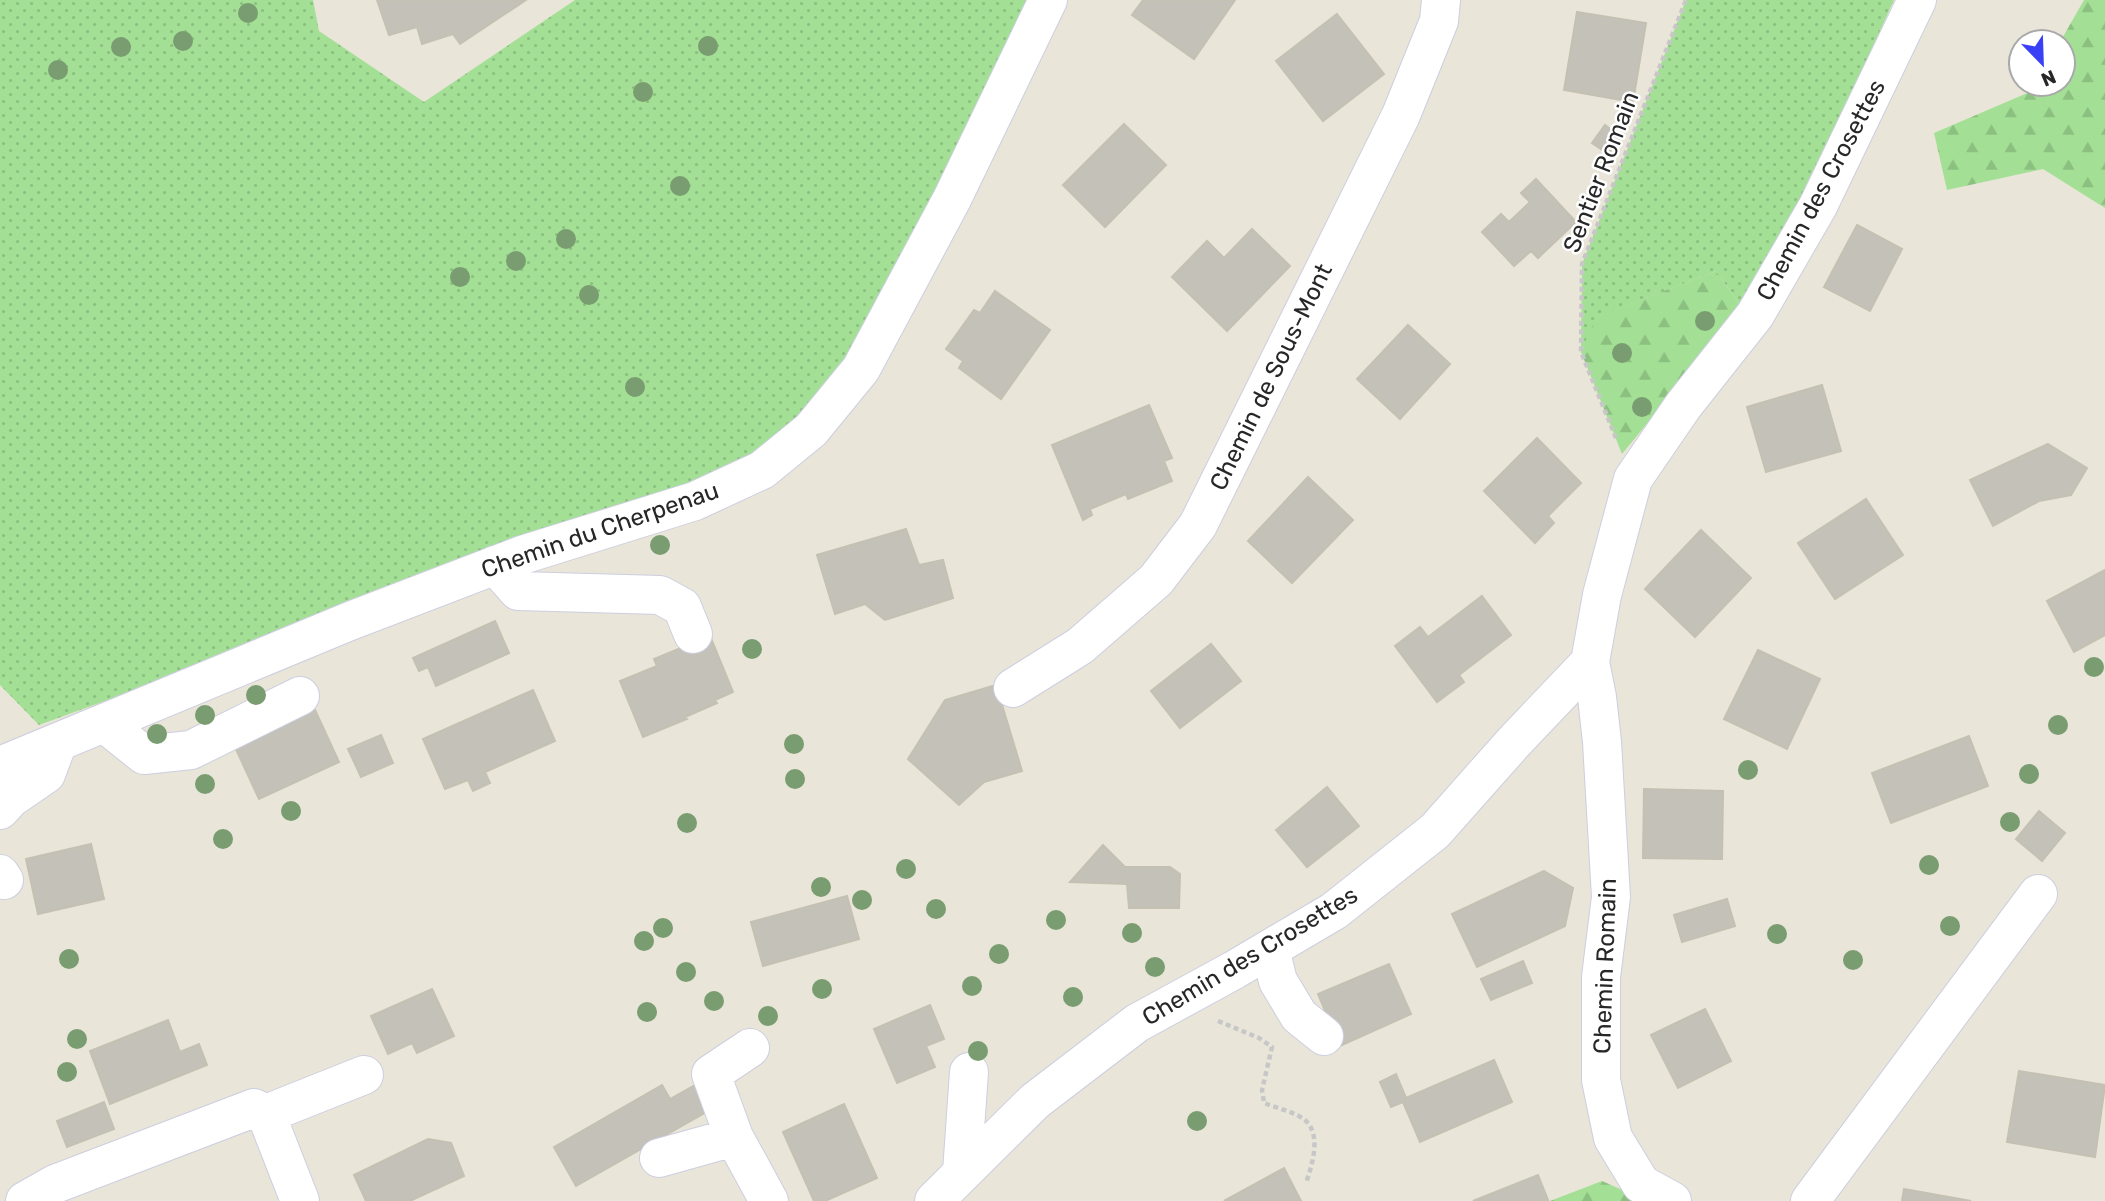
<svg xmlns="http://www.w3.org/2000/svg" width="2105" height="1201" viewBox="0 0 2105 1201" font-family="Rubik,sans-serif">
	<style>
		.grass { fill: url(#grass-dots) }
		.forest { fill: url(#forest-firs) }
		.building { fill: #c4c1b8; stroke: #c4c0b2; stroke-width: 2 }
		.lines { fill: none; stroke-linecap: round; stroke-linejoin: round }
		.minor-casing { stroke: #cdcee0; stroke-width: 40 }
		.path { stroke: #c7c7c7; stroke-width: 4.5; stroke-dasharray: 5 3.5; stroke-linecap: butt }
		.minor { stroke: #fff; stroke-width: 38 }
		.tree { fill: #799c70 }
		.labels { text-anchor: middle; stroke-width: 5; stroke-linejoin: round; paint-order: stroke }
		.street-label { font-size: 24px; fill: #272727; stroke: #fff }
	</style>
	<defs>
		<pattern id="grass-dots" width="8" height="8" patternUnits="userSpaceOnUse" patternTransform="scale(1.75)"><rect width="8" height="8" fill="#a3e095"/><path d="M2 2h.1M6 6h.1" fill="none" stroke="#8cc080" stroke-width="1.8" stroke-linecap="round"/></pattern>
		<pattern id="forest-firs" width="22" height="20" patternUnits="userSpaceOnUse" patternTransform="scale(1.75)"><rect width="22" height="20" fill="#a3e095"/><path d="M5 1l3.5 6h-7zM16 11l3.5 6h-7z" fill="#8cc080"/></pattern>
	</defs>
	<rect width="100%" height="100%" fill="#e9e5d8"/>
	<path class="grass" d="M0 0H313L319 31 424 102 575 0H1033L867 327 822 399 771 446 718 477 39 725 0 685Z
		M1686 0H1894L1788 234 1742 308 1716 271 1597 317 1581 352 1582 264Z"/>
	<path class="forest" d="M2084 0H2105V208L2043 169 1947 190 1934 133 2032 91 2036 84H2063V42H2060Z
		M1716 271 1742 308 1622 454 1581 352 1596 317Z
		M1602 1181 1647 1201H1550Z"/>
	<path class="building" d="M377 0H526L460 44 453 34 422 44 417 27 389 35Z
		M1143 0H1235L1194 59 1132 15Z
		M1577 12 1646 23 1633 102 1564 90Z
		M1337 14 1384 74 1323 121 1276 61Z
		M1124 124 1166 165 1105 227 1063 185Z
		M1605 125 1621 137 1608 154 1592 143Z
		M1536 179 1576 222 1538 258 1531 251 1514 266 1482 232 1501 214 1509 222 1530 202 1521 193Z
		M1857 225 1902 249 1870 311 1824 287Z
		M1252 229 1290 266 1227 331 1172 277 1207 241 1224 258Z
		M995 291 1050 330 1001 399 959 368 963 361 946 349 974 310 980 313Z
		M1408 325 1450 364 1400 419 1357 379Z
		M1822 385 1841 451 1766 472 1747 407Z
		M1149 405 1172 458 1164 461 1172 481 1128 499 1126 494 1090 509 1092 515 1083 520 1052 445Z
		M1537 438 1581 483 1548 516 1554 523 1535 543 1484 491Z
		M2048 444 2087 468 2071 495 2039 501 1993 526 1970 480Z
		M1308 477 1353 520 1292 583 1248 541Z
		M1866 499 1903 555 1835 599 1798 543Z
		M906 529 919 565 943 560 953 598 885 620 865 604 835 614 817 555Z
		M1701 530 1751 578 1695 637 1645 589Z
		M2105 570V635L2074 652 2047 601Z
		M1482 596 1511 635 1459 675 1464 682 1437 702 1395 646 1420 627 1428 637Z
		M495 621 509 653 436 686 428 667 419 671 413 658Z
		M710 636 733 692 715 700 717 703 685 717 687 719 643 737 620 681 657 666 654 659Z
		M1211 644 1241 681 1180 728 1151 691Z
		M1758 650 1820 679 1787 749 1724 719Z
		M996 685 1022 771 984 782 959 805 908 759 945 700Z
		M533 690 555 741 485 772 490 783 473 791 468 780 445 789 423 739Z
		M315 710 339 762 259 799 235 747Z
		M381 735 393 763 361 777 348 749Z
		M1969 736 1988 786 1891 823 1872 773Z
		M1327 787 1359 826 1307 867 1276 830Z
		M1644 789 1723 791 1722 859 1643 858Z
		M2039 811 2065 833 2042 861 2016 839Z
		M91 844 104 899 38 914 26 859Z
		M1103 845 1125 867H1170L1180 874 1179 908H1129L1127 884 1070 882Z
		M1544 871 1573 888 1565 926 1477 967 1452 914Z
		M847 896 859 939 763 966 751 922Z
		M1727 899 1735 926 1682 942 1674 915Z
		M1523 961 1532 983 1491 1000 1481 979Z
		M1389 964 1411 1014 1340 1046 1318 994Z
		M432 989 454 1036 417 1053 412 1043 388 1054 371 1016Z
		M930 1005 944 1039 926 1046 935 1067 897 1083 874 1029Z
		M1705 1009 1731 1061 1678 1088 1651 1035Z
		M168 1020 180 1052 199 1044 207 1065 110 1104 90 1051Z
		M1494 1060 1512 1102 1420 1142 1403 1102 1391 1107 1380 1082 1396 1074 1406 1098Z
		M2019 1071 2105 1085 2095 1157 2007 1142Z
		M662 1085 670 1099 695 1085 710 1110 576 1186 554 1147Z
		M104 1102 114 1129 67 1147 57 1121Z
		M844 1104 877 1178 825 1201H814L783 1132Z
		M428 1139 451 1143 464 1176 410 1201H366L354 1175Z
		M1284 1168 1301 1201H1224Z
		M1538 1175 1548 1200 1473 1201Z
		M1904 1189 1971 1201H1902Z"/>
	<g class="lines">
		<g class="minor-casing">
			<path id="minor" d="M495 565 518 591 660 595 682 607 693 634
				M1590 662 1597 697 1602 742 1611 897 1601 977V1080L1613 1138 1641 1184 1672 1201
				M1013 688 1080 646 1156 580 1198 525 1401 115 1439 21 1441 0
				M104 723 144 755 191 750 300 696
				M0 766 350 621 522 555 695 501 762 470 811 430 861 369 952 199 1048 0
				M0 810 11 798 46 774 58 742
				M0 874 4 880
				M1270 949 1278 981 1299 1016 1324 1036
				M750 1048 711 1074 734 1137 769 1201
				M266 1114 364 1075
				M659 1158 734 1137
				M962 1172 969 1072
				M25 1201 55 1184 254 1108 266 1114 300 1201
				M934 1201 1035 1101 1137 1023 1234 970 1334 911 1435 831 1513 743 1590 662 1602 595 1633 479 1683 406 1755 315 1818 206 1917 0
				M1810 1201 2038 894"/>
		</g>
		<path class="path" d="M1616 438 1581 352 1582 264 1686 0
			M1218 1021 1259 1038 1272 1047 1262 1090 1264 1103C1276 1108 1295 1112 1305 1120 1322 1135 1312 1165 1306 1183"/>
		<use href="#minor" class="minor"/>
	</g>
	<g class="tree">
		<circle cx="248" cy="13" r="10"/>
		<circle cx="183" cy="41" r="10"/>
		<circle cx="708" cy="46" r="10"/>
		<circle cx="121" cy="47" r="10"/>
		<circle cx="58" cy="70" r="10"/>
		<circle cx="643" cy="92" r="10"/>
		<circle cx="680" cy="186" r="10"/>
		<circle cx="566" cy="239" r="10"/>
		<circle cx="516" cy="261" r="10"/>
		<circle cx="460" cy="277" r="10"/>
		<circle cx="589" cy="295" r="10"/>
		<circle cx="1705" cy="321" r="10"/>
		<circle cx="1622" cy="353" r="10"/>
		<circle cx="635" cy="387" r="10"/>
		<circle cx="1642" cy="407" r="10"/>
		<circle cx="660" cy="545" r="10"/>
		<circle cx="752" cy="649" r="10"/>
		<circle cx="2094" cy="667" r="10"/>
		<circle cx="256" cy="695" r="10"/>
		<circle cx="205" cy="715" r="10"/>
		<circle cx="2058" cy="725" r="10"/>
		<circle cx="157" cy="734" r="10"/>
		<circle cx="794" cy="744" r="10"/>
		<circle cx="1748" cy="770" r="10"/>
		<circle cx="2029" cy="774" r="10"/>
		<circle cx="795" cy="779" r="10"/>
		<circle cx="205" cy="784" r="10"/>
		<circle cx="291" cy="811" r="10"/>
		<circle cx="2010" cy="822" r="10"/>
		<circle cx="687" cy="823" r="10"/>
		<circle cx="223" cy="839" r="10"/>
		<circle cx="1929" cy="865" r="10"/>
		<circle cx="906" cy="869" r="10"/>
		<circle cx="821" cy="887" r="10"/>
		<circle cx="862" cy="900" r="10"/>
		<circle cx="936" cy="909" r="10"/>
		<circle cx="1056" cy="920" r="10"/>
		<circle cx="1950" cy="926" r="10"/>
		<circle cx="663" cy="928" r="10"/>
		<circle cx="1132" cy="933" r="10"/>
		<circle cx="1777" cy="934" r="10"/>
		<circle cx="644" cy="941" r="10"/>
		<circle cx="999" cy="954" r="10"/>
		<circle cx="69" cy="959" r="10"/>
		<circle cx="1853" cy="960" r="10"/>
		<circle cx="1155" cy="967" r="10"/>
		<circle cx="686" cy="972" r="10"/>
		<circle cx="972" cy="986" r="10"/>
		<circle cx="822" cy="989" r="10"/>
		<circle cx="1073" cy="997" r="10"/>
		<circle cx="714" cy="1001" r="10"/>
		<circle cx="647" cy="1012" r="10"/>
		<circle cx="768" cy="1016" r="10"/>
		<circle cx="77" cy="1039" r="10"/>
		<circle cx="978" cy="1051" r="10"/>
		<circle cx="67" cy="1072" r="10"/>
		<circle cx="1197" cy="1121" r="10"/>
	</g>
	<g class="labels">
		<g class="street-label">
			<text transform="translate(1601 172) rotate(-69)" y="8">Sentier Romain</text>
			<text transform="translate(1821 190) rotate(-62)" y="8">Chemin des Crosettes</text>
			<text transform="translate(1271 377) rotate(-64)" y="8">Chemin de Sous-Mont</text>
			<text transform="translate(600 530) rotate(-19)" y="8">Chemin du Cherpenau</text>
			<text transform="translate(1250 956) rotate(-31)" y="8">Chemin des Crosettes</text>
			<text transform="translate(1605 966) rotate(-88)" y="8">Chemin Romain</text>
		</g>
	</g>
	<g transform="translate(2042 63) rotate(157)"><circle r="33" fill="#ffffff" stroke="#a9a9a9" stroke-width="2"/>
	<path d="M0-5L12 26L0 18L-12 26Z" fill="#3a40f5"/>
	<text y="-10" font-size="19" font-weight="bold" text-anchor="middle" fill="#272727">N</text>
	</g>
</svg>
